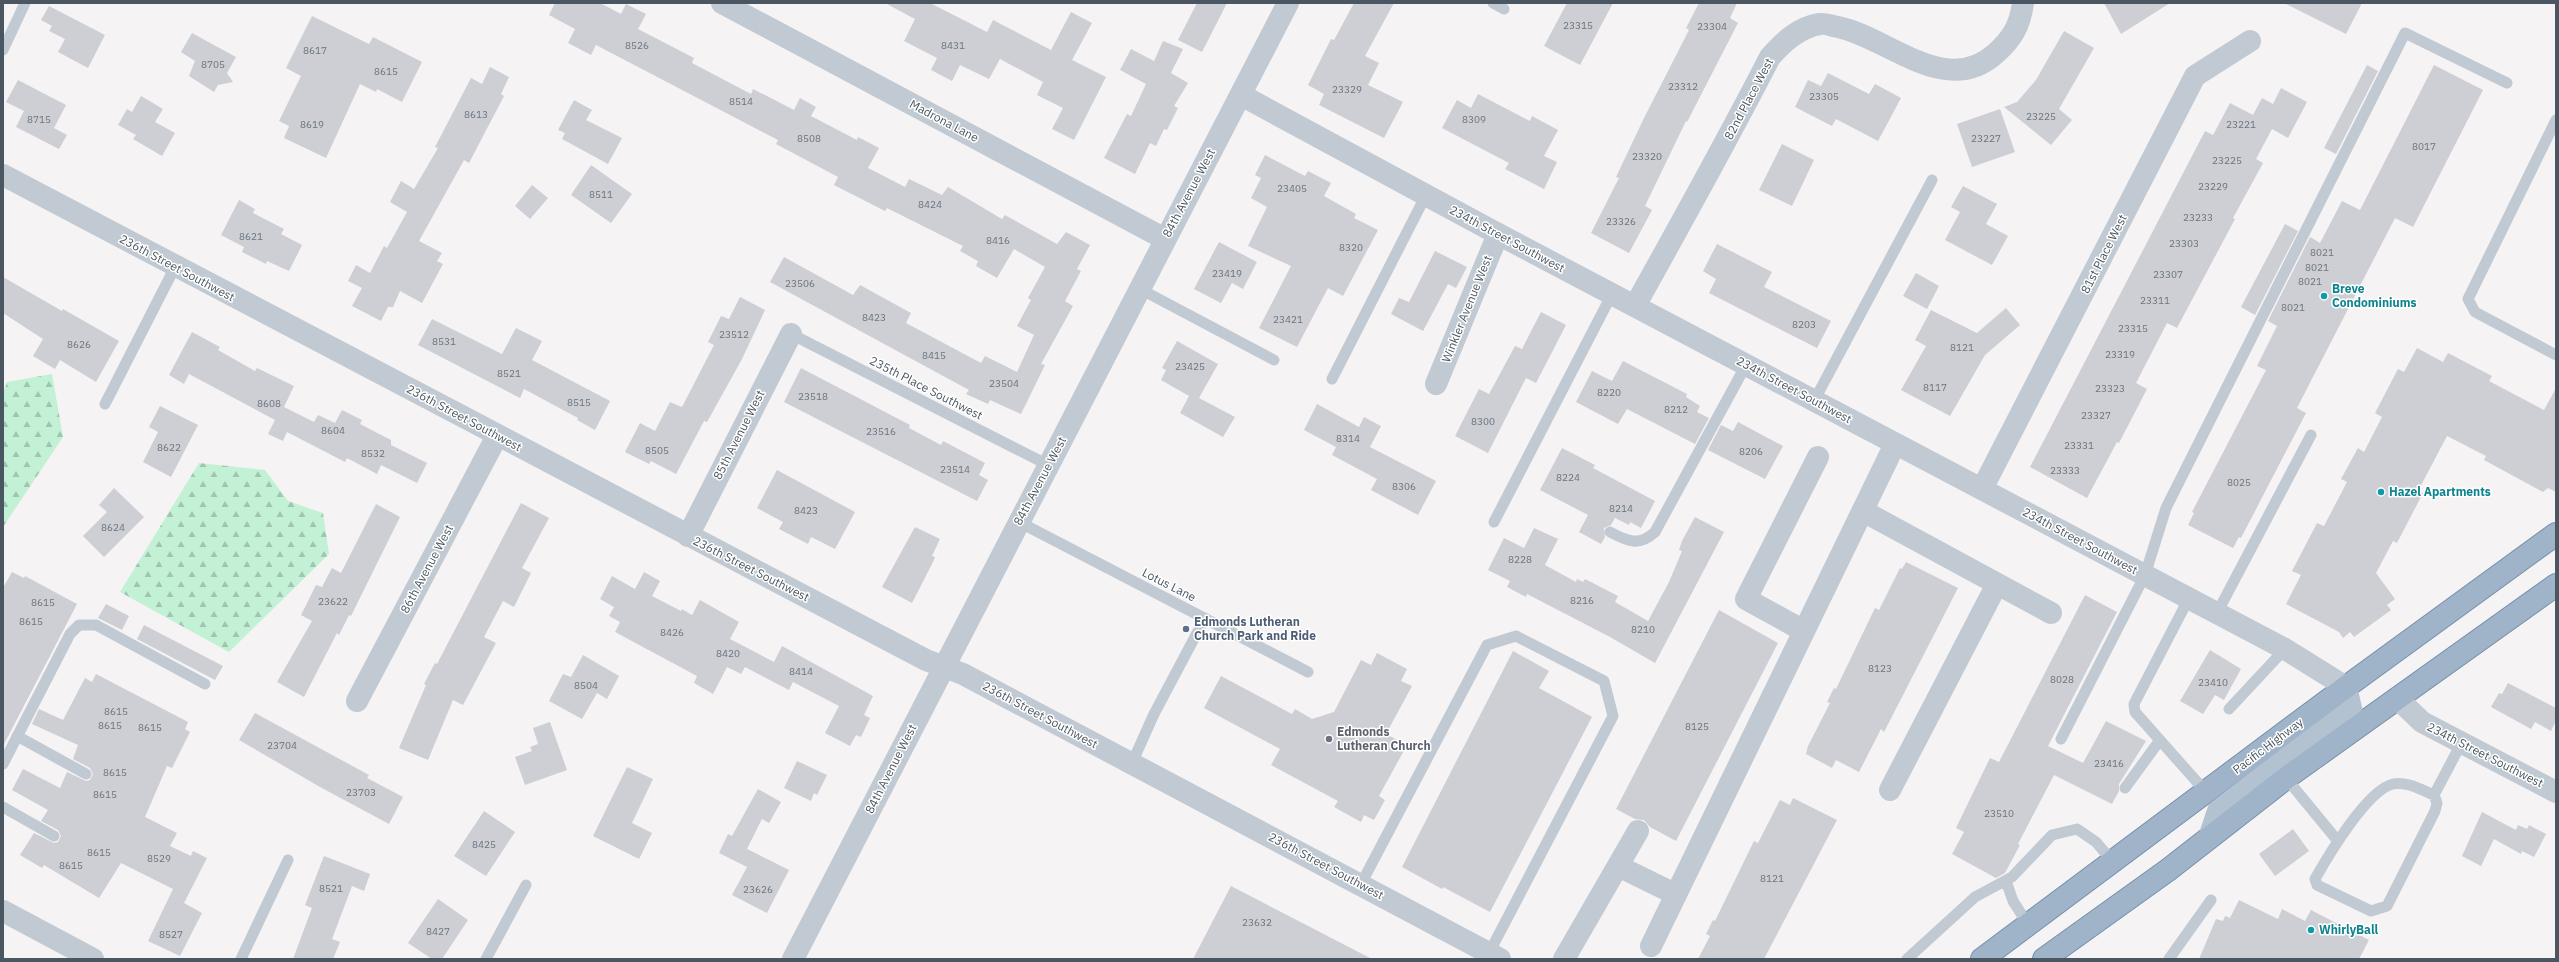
<svg xmlns="http://www.w3.org/2000/svg" width="2559" height="962" viewBox="0 0 2559 962" font-family="'IBM Plex Sans',sans-serif">
	<style>
		.forest { fill: url(#forest-firs) }
		.building { fill: #cdcfd5 }
		.lines { fill: none; stroke-linecap: round; stroke-linejoin: round }
		.trunk-casing { stroke: #7690ad; stroke-width: 24 }
		.service { stroke: #c1cad2; stroke-width: 11 }
		.minor { stroke: #c1cad2; stroke-width: 22 }
		.tertiary { stroke: #c1cad2; stroke-width: 22 }
		.primary { stroke: #b3c2d1; stroke-width: 22 }
		.trunk { stroke: #9fb4c9; stroke-width: 22 }
		.culture-dot { fill: #0f9aa8; stroke: #fff; stroke-width: 1.5 }
		.service-dot { fill: #5c6f8a; stroke: #fff; stroke-width: 1.5 }
		.worship-dot { fill: #6b7280; stroke: #fff; stroke-width: 1.5 }
		.labels { text-anchor: middle; stroke-width: 3; stroke-linejoin: round; paint-order: stroke }
		.number-label { font-size: 10px; fill: #6b747e }
		.street-label { font-size: 12px; fill: #4a5661; stroke: #fff }
		.culture-label { font-size: 12px; font-weight: bold; fill: #0d838f; stroke: #fff; text-anchor: start }
		.service-label { font-size: 12px; font-weight: bold; fill: #4e5e75; stroke: #fff; text-anchor: start }
		.worship-label { font-size: 12px; font-weight: bold; fill: #5b616d; stroke: #fff; text-anchor: start }
	</style>
	<defs>
		<pattern id="forest-firs" width="22" height="20" patternUnits="userSpaceOnUse"><rect width="22" height="20" fill="#c3f1d5"/><path d="M5 1l3.5 6h-7zM16 11l3.5 6h-7z" fill="#a0c6b0"/></pattern>
	</defs>
	<rect width="100%" height="100%" fill="#f5f3f3"/>
	<path class="forest" d="M52 374 63 437 3 527V393L7 382Z
		M199 463 265 470 288 501 323 513 329 554 229 652 120 592Z"/>
	<path class="building" d="M555 3H600L621 14 626 4 646 14 638 29 694 58 692 63 751 94 753 89 794 110 800 98 816 107 811 116 857 140 858 137 879 148 868 168 905 187 909 179 942 195 948 187 1002 219 1005 215 1057 244 1066 232 1090 245 1077 269 1081 271 1065 301 1073 306 1041 364 1045 365 1021 414 990 400 988 404 966 394 969 390 770 282 784 257 853 295 860 285 911 313 906 323 981 363 985 356 1017 372 1034 335 1017 326 1031 300 1028 298 1045 267 1014 249 997 278 976 266 978 261 960 251 963 246 887 208 885 211 834 185 838 177 776 144 778 140 596 45 591 55 568 43 575 29 549 15Z
		M885 3H930L987 32 993 20 1051 50 1071 12 1092 23 1072 60 1106 77 1074 140 1052 129 1063 108 1037 95 1043 82 1000 59 989 79 960 65 952 81 931 70 937 58 904 41 915 19Z
		M1197 3H1227L1202 52 1178 40Z
		M1354 3H1394L1365 56 1379 63 1368 85 1403 102 1384 138 1319 105 1324 94 1308 85 1331 39 1334 40Z
		M1567 3H1613L1580 65 1544 46Z
		M1699 3H1737L1730 18 1738 23 1687 122 1686 121 1645 206 1652 210 1629 253 1591 233 1619 178 1616 177 1644 118 1689 30 1686 28Z
		M2104 3H2170L2121 34Z
		M2284 3H2362L2346 34Z
		M49 6 105 35 88 68 58 52 65 39 49 31 52 26 41 20Z
		M312 16 369 44 373 37 422 62 402 102 377 89 376 92 360 84 326 158 284 138 289 126 279 121 301 76 286 68Z
		M2064 31 2094 48 2059 109 2072 120 2051 145 2004 107 2017 102 2036 80Z
		M192 33 236 57 227 73 233 82 218 85 214 92 189 76 195 61 181 52Z
		M1163 41 1183 49 1171 73 1188 83 1174 106 1178 108 1167 130 1164 129 1156 146 1150 143 1135 174 1104 158 1127 114 1131 116 1146 84 1120 70 1131 49 1154 61Z
		M2367 65 2378 71 2336 154 2324 148Z
		M2434 65 2483 90 2413 227 2395 218 2297 408 2306 413 2241 538 2239 537 2233 548 2188 525 2194 513 2192 512 2266 370 2257 366 2277 326 2268 321 2310 237 2320 243 2342 201 2360 210Z
		M490 67 509 77 501 94 504 96 469 163 464 160 419 241 442 253 437 261 443 264 422 303 400 291 393 307H388L381 321 352 306 362 288 348 281 356 265 370 273 384 246 387 248 407 212 390 202 401 181 414 189 438 148 435 147 471 78 482 84Z
		M1828 73 1869 94 1875 84 1901 98 1878 141 1836 119 1832 126 1795 107 1808 80 1821 86Z
		M18 80 66 105 54 128 67 135 59 149 16 127 24 111 6 102Z
		M2281 88 2307 102 2288 138 2272 129 2256 159 2263 163 2233 218 2235 219 2177 328 2167 323 2136 383 2147 389 2119 443 2117 442 2087 498 2030 467 2205 131 2213 135 2230 103 2253 115 2262 98 2273 104Z
		M1478 94 1530 121 1532 116 1558 130 1544 156 1557 162 1544 189 1505 169 1509 163 1442 128 1457 100 1471 108Z
		M141 96 163 109 155 122 175 133 162 156 133 139 136 135 118 125 127 109 132 112Z
		M574 100 592 110 586 120 622 138 608 164 562 139 565 133 558 130Z
		M2000 109 2015 152 1972 167 1957 124Z
		M1782 144 1814 160 1792 206 1759 190Z
		M1265 155 1305 176 1308 171 1331 183 1324 196 1356 214 1354 218 1378 230 1343 296 1328 288 1297 347 1259 328 1291 266 1248 246 1267 207 1251 198 1261 178 1255 175Z
		M591 165 632 194 611 223 571 195Z
		M532 185 548 198 530 219 515 206Z
		M1963 186 1997 204 1986 224 2008 236 1992 265 1945 240 1960 212 1951 207Z
		M239 200 255 209 253 213 284 229 281 234 302 245 289 271 267 261 266 264 242 252 244 247 221 235Z
		M2285 224 2298 231 2255 315 2241 307Z
		M1219 242 1257 262 1243 289 1232 283 1221 303 1194 289Z
		M1717 244 1772 272 1764 287 1831 321 1817 348 1709 293 1716 279 1703 271Z
		M1435 251 1467 267 1456 288 1448 284 1423 331 1391 314 1399 298 1409 302Z
		M1916 273 1939 286 1927 309 1903 296Z
		M3 277 62 311 63 309 119 341 96 382 60 360 55 369 33 356 43 339 3 313Z
		M740 297 765 310 742 359 707 422 704 421 676 474 651 461 649 464 625 452 640 423 655 431 670 402 682 407 714 345 708 342 721 316 729 319Z
		M2006 308 2020 325 1985 355 1950 416 1901 390 1926 346 1915 340 1931 310 1977 333Z
		M1541 312 1566 325 1536 383 1526 378 1488 453 1455 436 1479 389 1489 394 1515 346 1522 349Z
		M432 319 502 354 516 328 542 341 532 360 610 401 595 430 577 420 578 418 524 389 520 398 418 345Z
		M192 332 220 347 218 350 255 371 257 368 294 386 284 407 314 422 318 415 335 423 342 410 362 420 360 424 391 440V445L427 463 417 483 381 465 377 474 347 458 345 462 287 432 283 441 268 434 275 420 189 374 184 384 169 375Z
		M1177 341 1218 364 1199 398 1235 417 1223 437 1180 413 1189 396 1161 380 1166 370 1162 368Z
		M2417 348 2443 362 2448 353 2492 376 2489 381 2544 410 2556 388V492L2548 488 2543 492 2484 460 2486 456 2447 436 2418 491 2423 493 2397 543 2393 541 2376 573 2395 599 2387 605 2391 610 2354 637 2350 632 2343 638 2339 632 2286 604 2301 575 2292 571 2317 523 2324 526 2347 482 2341 479 2358 448 2364 452 2382 417 2375 413 2398 369 2404 372Z
		M1623 361 1687 394 1686 397 1700 406 1697 412 1709 418 1695 444 1627 409 1618 424 1576 402 1592 371 1612 381Z
		M801 368 910 425 909 428 941 445 943 441 985 463 979 475 988 480 977 501 784 402Z
		M1317 404 1359 427 1364 417 1381 426 1370 447 1436 481 1418 515 1371 490 1377 479 1332 455 1336 447 1304 430Z
		M160 406 198 425 171 477 143 462 158 432 149 427Z
		M1738 422 1783 446 1765 479 1708 450 1721 425 1733 431Z
		M1562 448 1595 465 1593 468 1655 501 1641 528 1630 522 1629 525 1615 518 1611 525 1604 528 1605 537 1601 544 1579 532 1588 515 1540 490Z
		M777 470 855 512 835 549 811 537 808 544 779 529 783 522 757 508Z
		M114 488 144 517 104 557 83 536 107 512 99 505Z
		M521 503 549 518 522 568 531 573 514 607 503 601 484 637 496 643 463 705 453 700 428 760 399 748 426 685 424 684 435 663 437 664Z
		M376 504 400 517 351 616 349 615 339 635 337 633 304 697 277 682 312 621 301 615 316 585 322 587 332 568 341 573Z
		M1695 517 1724 532 1655 663 1610 637 1527 594 1526 597 1507 587 1510 581 1488 570 1504 538 1524 548 1534 528 1558 539 1545 565 1576 582 1577 579 1583 582 1585 579 1618 596 1615 602 1648 621 1669 582 1682 551 1679 550 1682 541Z
		M915 527 940 539 932 556 935 557 933 562 912 603 882 587Z
		M1906 562 1958 588 1884 732 1881 729 1859 772 1836 760 1832 768 1806 754 1808 746 1830 703 1827 702 1834 688 1836 689 1875 608 1879 610 1900 568 1902 569Z
		M12 572 24 578 25 576 77 604 3 746V588Z
		M644 572 660 581 652 596 681 611 682 609 692 615 700 600 739 622 730 639 774 662 782 646 873 696 864 715 870 718 861 737 856 735 850 746 825 733 839 706 793 682 789 690 745 667 741 674 727 667 713 694 694 683 697 676 615 632 620 622 609 616 614 607 600 599 612 576 635 589Z
		M2085 595 2117 612 2048 746 2083 763 2106 721 2146 741 2119 784V791L2112 804 2054 775 2018 844 2020 845 2005 873 1996 878 1952 854 1964 832 1956 828 1990 758 1999 762Z
		M106 604 129 616 122 630 98 618Z
		M1719 610 1778 643 1676 841 1650 827 1644 820 1635 819 1616 809Z
		M144 625 223 666 215 680 137 639Z
		M2210 650 2241 669 2224 700 2215 695 2203 714 2180 701Z
		M1513 651 1549 671 1539 688 1592 717 1490 912 1443 887 1442 889 1402 867Z
		M1377 653 1407 669 1401 681 1412 686 1386 734 1407 745 1379 796 1385 800 1374 820 1364 815 1361 822 1334 807 1338 801 1271 765 1280 749 1204 708 1221 676 1292 714 1295 709 1312 719 1334 712 1361 660 1371 665Z
		M583 655 619 676 607 699 597 693 582 719 549 701 563 674 571 677Z
		M96 674 188 722 185 729 190 732 172 768 167 766 145 817 177 833 170 846 191 856 193 851 207 858 184 903 202 913 180 956 148 941 173 889 121 863 99 898 44 865 42 868 20 855 34 833 54 843 58 842 61 836 58 830 41 821 48 810 12 790 23 769 60 788 67 772 86 781 90 780 93 774 90 768 73 759 78 745 32 724 39 709 63 720 85 678 92 682Z
		M2508 683 2556 708V721L2551 731 2535 722 2531 729 2491 707 2499 693 2502 694Z
		M255 713 369 775 367 778 403 797 389 824 320 787 239 740Z
		M550 722 567 770 525 785 515 757 532 751 530 747 538 744 533 728Z
		M797 761 827 775 817 795 814 793 811 801 784 788Z
		M627 767 653 779 632 823 652 833 639 859 593 836Z
		M758 789 781 802 769 823 762 819 747 849 789 870 767 913 732 895 747 867 719 853 728 834 732 836Z
		M1793 798 1837 820 1764 959H1698L1710 936 1706 934 1713 920 1715 921 1754 841 1758 843 1780 800 1790 805Z
		M484 811 515 832 486 876 454 856Z
		M2482 812 2516 830 2518 825 2527 829 2529 825 2546 834 2534 857 2522 851 2521 854 2494 839 2481 866 2462 856Z
		M2293 829 2309 851 2275 876 2259 854Z
		M324 856 370 874 364 891 352 886 332 939 340 942 333 959H293L312 908 305 905Z
		M1231 886 1372 959H1193Z
		M438 899 468 920 442 959H432L408 943Z
		M2239 900 2278 919 2282 909 2305 921 2311 910 2369 940 2359 959H2199L2216 919 2223 921 2225 916 2230 918Z"/>
	<g class="lines">
		<g class="trunk-casing">
			<path id="trunk" d="M1982 959 2346 687 2556 534
				M2044 959 2168 870 2286 778 2556 585"/>
		</g>
		<path class="service" d="M1493 3 1504 9
			M3 50 25 3
			M2556 120 2468 299 2475 312 2556 355
			M1140 289 1274 360
			M791 334 1048 465
			M1332 379 1426 195
			M1814 401 1932 180
			M105 404 175 267
			M1019 522 1308 672
			M1494 522 1612 294
			M1610 532C1627 541 1639 547 1655 532L1746 365
			M2189 598 2134 704 2135 712 2206 792
			M2217 613 2311 435
			M2229 709 2285 649
			M17 736 86 774
			M2061 739 2145 575 2166 508 2405 33 2507 83
			M1132 763 1154 714 1205 618
			M3 764 70 634 79 625H96L205 684
			M2286 778 2337 840
			M2125 788 2160 740
			M2434 795 2437 803 2435 811 2387 906 2371 911 2317 885 2315 879C2328 856 2367 790 2393 784 2407 781 2422 790 2434 795L2462 742
			M3 807 54 836
			M2006 881 2013 901 2027 923
			M1361 884 1487 645 1516 636 1604 681 1613 716 1489 953
			M241 959 288 860
			M486 959 526 885
			M1907 959 1975 897 2012 877 2052 835 2077 829 2096 842 2112 861
			M2169 959 2211 900"/>
		<path class="minor" d="M722 3 1165 239
			M1635 306C1681 223 1727 141 1770 57 1783 42 1799 27 1820 24 1825 23 1832 26 1838 27 1887 37 1946 98 1995 54 2012 39 2020 26 2023 3
			M1436 384 1498 234
			M1982 489 2195 76 2250 41
			M1863 511 2051 613
			M688 536 791 334
			M1804 631 1746 599 1818 457
			M357 701 497 436
			M1890 790 1997 584
			M1618 866 1675 894
			M1651 946 1895 444
			M1564 959 1638 831"/>
		<path class="tertiary" d="M1241 95 1498 234 2285 649 2346 687
			M3 175 926 660 963 674 1500 959
			M2398 699 2422 722 2556 792
			M3 911 93 959
			M793 959 1288 3"/>
		<path class="primary" d="M2209 838 2218 811 2351 708 2346 687"/>
		<use href="#trunk" class="trunk"/>
	</g>
	<g class="culture-dot">
		<circle cx="2324" cy="296" r="4"/>
		<circle cx="2381" cy="492" r="4"/>
		<circle cx="2311" cy="930" r="4"/>
	</g>
	<circle class="service-dot" cx="1186" cy="629" r="4"/>
	<circle class="worship-dot" cx="1329" cy="739" r="4"/>
	<g class="labels">
		<g class="number-label">
			<text x="1578" y="29">23315</text>
			<text x="1712" y="30">23304</text>
			<text x="637" y="49">8526</text>
			<text x="953" y="49">8431</text>
			<text x="315" y="54">8617</text>
			<text x="213" y="68">8705</text>
			<text x="386" y="75">8615</text>
			<text x="1683" y="90">23312</text>
			<text x="1347" y="93">23329</text>
			<text x="1824" y="100">23305</text>
			<text x="741" y="105">8514</text>
			<text x="476" y="118">8613</text>
			<text x="2041" y="120">23225</text>
			<text x="39" y="123">8715</text>
			<text x="1474" y="123">8309</text>
			<text x="312" y="128">8619</text>
			<text x="2241" y="128">23221</text>
			<text x="809" y="142">8508</text>
			<text x="1986" y="142">23227</text>
			<text x="2424" y="150">8017</text>
			<text x="1647" y="160">23320</text>
			<text x="2227" y="164">23225</text>
			<text x="2213" y="190">23229</text>
			<text x="1292" y="192">23405</text>
			<text x="601" y="198">8511</text>
			<text x="930" y="208">8424</text>
			<text x="2198" y="221">23233</text>
			<text x="1621" y="225">23326</text>
			<text x="251" y="240">8621</text>
			<text x="998" y="244">8416</text>
			<text x="2184" y="247">23303</text>
			<text x="1351" y="251">8320</text>
			<text x="2322" y="256">8021</text>
			<text x="2317" y="271">8021</text>
			<text x="1227" y="277">23419</text>
			<text x="2168" y="278">23307</text>
			<text x="2310" y="285">8021</text>
			<text x="800" y="287">23506</text>
			<text x="2155" y="304">23311</text>
			<text x="2293" y="311">8021</text>
			<text x="874" y="321">8423</text>
			<text x="1288" y="323">23421</text>
			<text x="1804" y="328">8203</text>
			<text x="2133" y="332">23315</text>
			<text x="734" y="338">23512</text>
			<text x="444" y="345">8531</text>
			<text x="79" y="348">8626</text>
			<text x="1962" y="351">8121</text>
			<text x="2120" y="358">23319</text>
			<text x="934" y="359">8415</text>
			<text x="1190" y="370">23425</text>
			<text x="509" y="377">8521</text>
			<text x="1004" y="387">23504</text>
			<text x="1935" y="391">8117</text>
			<text x="2110" y="392">23323</text>
			<text x="1609" y="396">8220</text>
			<text x="813" y="400">23518</text>
			<text x="579" y="406">8515</text>
			<text x="269" y="407">8608</text>
			<text x="1676" y="413">8212</text>
			<text x="2096" y="419">23327</text>
			<text x="1483" y="425">8300</text>
			<text x="333" y="434">8604</text>
			<text x="881" y="435">23516</text>
			<text x="1348" y="442">8314</text>
			<text x="2079" y="449">23331</text>
			<text x="169" y="451">8622</text>
			<text x="657" y="454">8505</text>
			<text x="1751" y="455">8206</text>
			<text x="373" y="457">8532</text>
			<text x="955" y="473">23514</text>
			<text x="2065" y="474">23333</text>
			<text x="1568" y="481">8224</text>
			<text x="2239" y="486">8025</text>
			<text x="1404" y="490">8306</text>
			<text x="1621" y="512">8214</text>
			<text x="806" y="514">8423</text>
			<text x="113" y="531">8624</text>
			<text x="1520" y="563">8228</text>
			<text x="1582" y="604">8216</text>
			<text x="333" y="605">23622</text>
			<text x="43" y="606">8615</text>
			<text x="31" y="625">8615</text>
			<text x="1643" y="633">8210</text>
			<text x="672" y="636">8426</text>
			<text x="728" y="657">8420</text>
			<text x="1880" y="672">8123</text>
			<text x="801" y="675">8414</text>
			<text x="2062" y="683">8028</text>
			<text x="2213" y="686">23410</text>
			<text x="586" y="689">8504</text>
			<text x="116" y="715">8615</text>
			<text x="110" y="729">8615</text>
			<text x="1697" y="730">8125</text>
			<text x="150" y="731">8615</text>
			<text x="282" y="749">23704</text>
			<text x="2109" y="767">23416</text>
			<text x="115" y="776">8615</text>
			<text x="361" y="796">23703</text>
			<text x="105" y="798">8615</text>
			<text x="1999" y="817">23510</text>
			<text x="484" y="848">8425</text>
			<text x="99" y="856">8615</text>
			<text x="159" y="862">8529</text>
			<text x="71" y="869">8615</text>
			<text x="1772" y="882">8121</text>
			<text x="331" y="892">8521</text>
			<text x="758" y="893">23626</text>
			<text x="1257" y="926">23632</text>
			<text x="438" y="935">8427</text>
			<text x="171" y="938">8527</text>
		</g>
		<g class="street-label">
			<text transform="translate(1749 99) rotate(-62)" y="4">82nd Place West</text>
			<text transform="translate(944 121) rotate(28)" y="4">Madrona Lane</text>
			<text transform="translate(1189 193) rotate(-62)" y="4">84th Avenue West</text>
			<text transform="translate(1507 239) rotate(28)" y="4">234th Street Southwest</text>
			<text transform="translate(2104 254) rotate(-63)" y="4">81st Place West</text>
			<text transform="translate(177 268) rotate(28)" y="4">236th Street Southwest</text>
			<text transform="translate(1467 309) rotate(-68)" y="4">Winkler Avenue West</text>
			<text transform="translate(926 388) rotate(27)" y="4">235th Place Southwest</text>
			<text transform="translate(1794 390) rotate(28)" y="4">234th Street Southwest</text>
			<text transform="translate(464 418) rotate(28)" y="4">236th Street Southwest</text>
			<text transform="translate(739 435) rotate(-63)" y="4">85th Avenue West</text>
			<text transform="translate(1040 481) rotate(-62)" y="4">84th Avenue West</text>
			<text transform="translate(2080 541) rotate(28)" y="4">234th Street Southwest</text>
			<text transform="translate(427 569) rotate(-62)" y="4">86th Avenue West</text>
			<text transform="translate(751 569) rotate(27)" y="4">236th Street Southwest</text>
			<text transform="translate(1169 585) rotate(27)" y="4">Lotus Lane</text>
			<text transform="translate(1040 715) rotate(28)" y="4">236th Street Southwest</text>
			<text transform="translate(2268 746) rotate(-37)" y="4">Pacific Highway</text>
			<text transform="translate(2485 755) rotate(27)" y="4">234th Street Southwest</text>
			<text transform="translate(891 769) rotate(-63)" y="4">84th Avenue West</text>
			<text transform="translate(1326 866) rotate(28)" y="4">236th Street Southwest</text>
		</g>
		<g class="culture-label">
			<text x="2332" y="293">Breve<tspan x="2332" dy="14">Condominiums</tspan></text>
			<text x="2389" y="496">Hazel Apartments</text>
			<text x="2319" y="934">WhirlyBall</text>
		</g>
		<g class="service-label">
			<text x="1194" y="626">Edmonds Lutheran<tspan x="1194" dy="14">Church Park and Ride</tspan></text>
		</g>
		<g class="worship-label">
			<text x="1337" y="736">Edmonds<tspan x="1337" dy="14">Lutheran Church</tspan></text>
		</g>
	</g>
	<rect width="2559" height="962" fill="none" stroke="#4a5661" stroke-width="8"/>
</svg>
